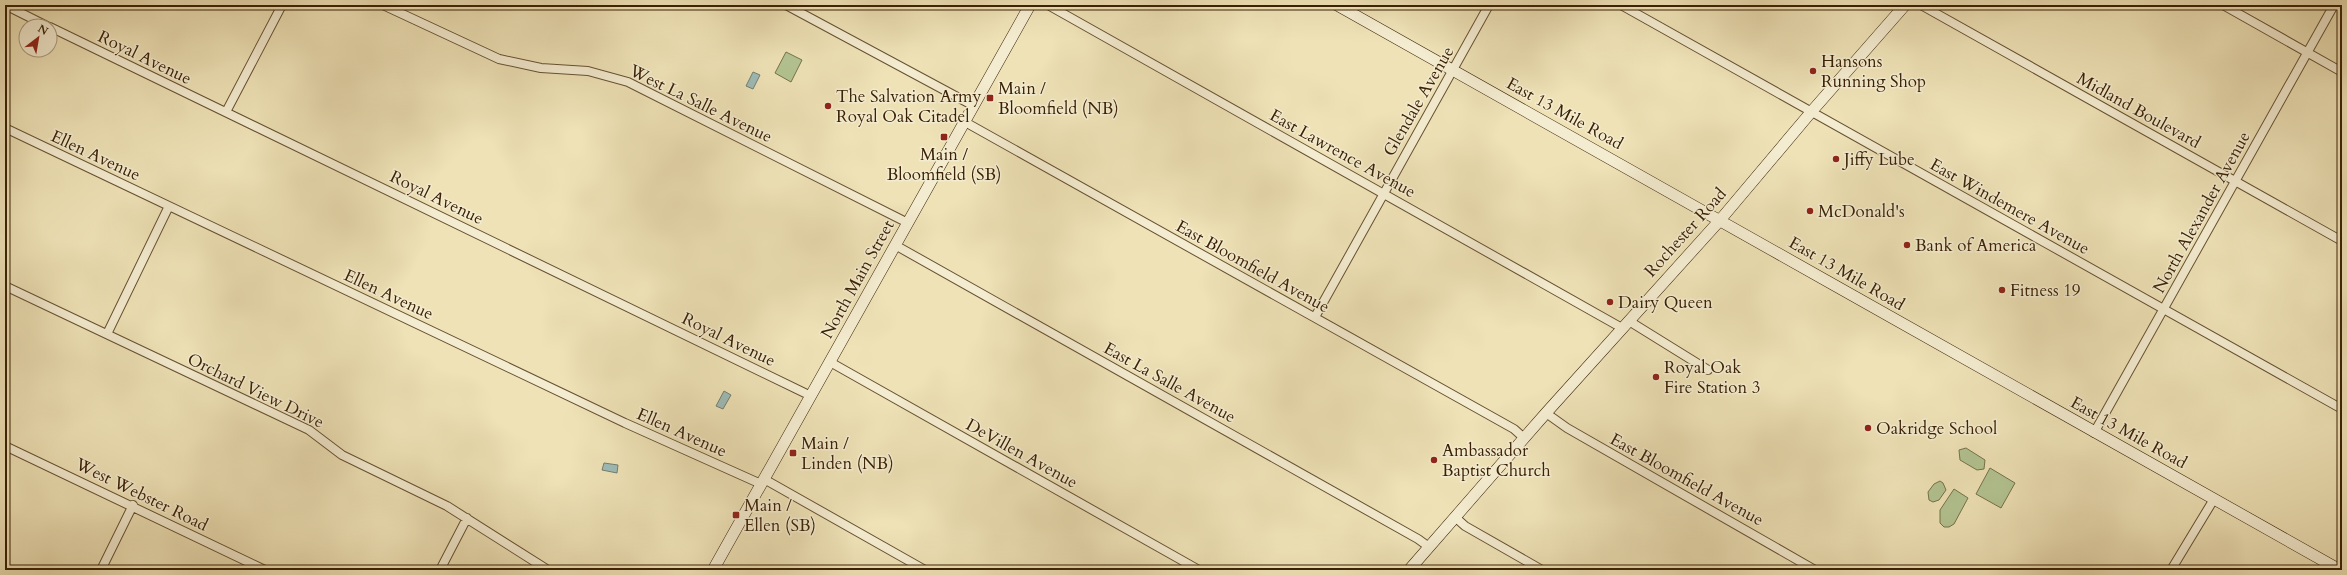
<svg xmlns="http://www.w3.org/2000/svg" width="2347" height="575" viewBox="0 0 2347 575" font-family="Cardo,serif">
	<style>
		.green { fill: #b3c492; stroke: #76724c }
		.water { fill: #9dbcb8; stroke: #757e70 }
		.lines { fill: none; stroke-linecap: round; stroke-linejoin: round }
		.street-casing { stroke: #675131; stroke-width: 10 }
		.secondary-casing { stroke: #3a2105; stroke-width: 12 }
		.street { stroke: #f4ecd0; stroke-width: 8 }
		.secondary { stroke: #f4ecd0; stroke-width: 11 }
		.poi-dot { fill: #8f2418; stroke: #f4ecd0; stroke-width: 1.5 }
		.labels { text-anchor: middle; stroke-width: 3; stroke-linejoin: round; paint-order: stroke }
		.street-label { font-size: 17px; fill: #3a2105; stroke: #f4ecd0 }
		.poi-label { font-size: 17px; fill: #3a2105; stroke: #f4ecd0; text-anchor: start }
	</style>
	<rect width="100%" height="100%" fill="#eee2b6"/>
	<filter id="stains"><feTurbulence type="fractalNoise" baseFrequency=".005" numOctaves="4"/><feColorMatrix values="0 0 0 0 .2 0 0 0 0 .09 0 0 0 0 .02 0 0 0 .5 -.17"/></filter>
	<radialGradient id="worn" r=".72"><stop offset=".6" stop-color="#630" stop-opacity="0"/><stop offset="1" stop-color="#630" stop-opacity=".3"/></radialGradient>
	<path class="green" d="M786 52 802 60 791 82 775 73Z
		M1966 448 1985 460 1984 469 1977 470 1960 460 1959 450Z
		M1990 468 2015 483 2001 508 1976 494Z
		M1940 481 1943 483 1946 490 1939 500 1933 502 1929 500 1928 492 1934 484Z
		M1954 489 1968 498 1954 524 1949 527H1944L1940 523V510Z"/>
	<path class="water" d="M753 72 760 75 753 89 746 86Z
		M724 391 731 395 723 409 716 406Z
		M604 463 618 465 617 473 602 470Z"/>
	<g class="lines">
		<g class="street-casing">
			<path id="street" d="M5 5 47 26
				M383 5 499 59 541 68 588 71 628 82 908 223
				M786 5 974 106
				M1048 5 1622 328
				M1621 5 2342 409
				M1921 5 2342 241
				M2223 5 2342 72
				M50 27 811 396
				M226 112 282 5
				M965 122 1514 429 1524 438
				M5 128 625 423 761 484
				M895 245 1418 539 1429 547
				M5 286 309 430 342 455 447 506 548 570
				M1315 317 1489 5
				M1629 321 1708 370
				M107 334 169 206
				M830 362 1199 570
				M1546 413 1567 428 1815 570
				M2094 433 2334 5
				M5 446 265 570
				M764 479 925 570
				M1455 517 1465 526 1542 570
				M101 570 133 505
				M440 570 467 518
				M2171 570 2214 499"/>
		</g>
		<g class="secondary-casing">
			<path id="secondary" d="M1337 5C1672 192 2005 383 2340 570
				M713 570 1030 5
				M1409 570 1546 413 1721 219 1812 111 1905 5"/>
		</g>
		<use href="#street" class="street"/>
		<use href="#secondary" class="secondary"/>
	</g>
	<g class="poi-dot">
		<circle cx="1813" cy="71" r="4"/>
		<rect x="986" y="94" width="8" height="8" rx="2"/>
		<circle cx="828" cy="106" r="4"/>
		<rect x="940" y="133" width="8" height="8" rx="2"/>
		<circle cx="1836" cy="159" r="4"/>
		<circle cx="1810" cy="211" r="4"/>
		<circle cx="1907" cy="245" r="4"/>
		<circle cx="2002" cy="290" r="4"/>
		<circle cx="1610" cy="302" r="4"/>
		<circle cx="1656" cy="377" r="4"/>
		<circle cx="1868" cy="428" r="4"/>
		<rect x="789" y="449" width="8" height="8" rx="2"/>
		<circle cx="1434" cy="460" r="4"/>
		<rect x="732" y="511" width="8" height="8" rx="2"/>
	</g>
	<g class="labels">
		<g class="street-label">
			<text transform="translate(145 57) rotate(26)" y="6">Royal Avenue</text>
			<text transform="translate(1418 101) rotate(-60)" y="6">Glendale Avenue</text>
			<text transform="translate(701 103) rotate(26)" y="6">West La Salle Avenue</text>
			<text transform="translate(2139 110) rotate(29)" y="6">Midland Boulevard</text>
			<text transform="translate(1565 113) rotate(29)" y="6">East 13 Mile Road</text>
			<text transform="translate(1343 153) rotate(29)" y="6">East Lawrence Avenue</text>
			<text transform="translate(96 155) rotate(25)" y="6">Ellen Avenue</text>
			<text transform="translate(437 197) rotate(26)" y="6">Royal Avenue</text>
			<text transform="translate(2010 206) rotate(29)" y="6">East Windemere Avenue</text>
			<text transform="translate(2201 212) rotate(-61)" y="6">North Alexander Avenue</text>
			<text transform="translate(1685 232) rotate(-48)" y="6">Rochester Road</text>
			<text transform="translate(1253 266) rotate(29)" y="6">East Bloomfield Avenue</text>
			<text transform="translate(1847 273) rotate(30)" y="6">East 13 Mile Road</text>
			<text transform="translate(857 279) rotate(-61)" y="6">North Main Street</text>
			<text transform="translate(389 294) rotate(25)" y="6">Ellen Avenue</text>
			<text transform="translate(729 339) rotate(26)" y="6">Royal Avenue</text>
			<text transform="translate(1170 382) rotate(29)" y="6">East La Salle Avenue</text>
			<text transform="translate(256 390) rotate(26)" y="6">Orchard View Drive</text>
			<text transform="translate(682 432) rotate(24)" y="6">Ellen Avenue</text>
			<text transform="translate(2129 432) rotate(29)" y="6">East 13 Mile Road</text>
			<text transform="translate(1022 453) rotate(29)" y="6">DeVillen Avenue</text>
			<text transform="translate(1687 479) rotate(29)" y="6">East Bloomfield Avenue</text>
			<text transform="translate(142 494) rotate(26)" y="6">West Webster Road</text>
		</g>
		<g class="poi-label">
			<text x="1821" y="67">Hansons<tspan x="1821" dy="20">Running Shop</tspan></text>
			<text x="998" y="94">Main /<tspan x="998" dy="20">Bloomfield (NB)</tspan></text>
			<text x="836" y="102">The Salvation Army<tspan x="836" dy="20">Royal Oak Citadel</tspan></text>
			<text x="944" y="160" text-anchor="middle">Main /<tspan x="944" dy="20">Bloomfield (SB)</tspan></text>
			<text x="1844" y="165">Jiffy Lube</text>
			<text x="1818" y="217">McDonald's</text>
			<text x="1915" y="251">Bank of America</text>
			<text x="2010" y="296">Fitness 19</text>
			<text x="1618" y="308">Dairy Queen</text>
			<text x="1664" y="373">Royal Oak<tspan x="1664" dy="20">Fire Station 3</tspan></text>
			<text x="1876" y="434">Oakridge School</text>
			<text x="801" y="449">Main /<tspan x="801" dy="20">Linden (NB)</tspan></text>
			<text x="1442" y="456">Ambassador<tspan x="1442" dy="20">Baptist Church</tspan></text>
			<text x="744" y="511">Main /<tspan x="744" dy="20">Ellen (SB)</tspan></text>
		</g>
	</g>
	<rect width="2347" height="575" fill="none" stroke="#eee2b6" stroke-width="20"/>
	<rect x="6" y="6" width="2335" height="563" fill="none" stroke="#3a2105" stroke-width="2"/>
	<rect x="10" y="10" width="2327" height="555" fill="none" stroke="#3a2105"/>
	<g transform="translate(38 38) rotate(31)"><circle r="19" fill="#f4ecd0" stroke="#aa9b7f"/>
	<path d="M0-3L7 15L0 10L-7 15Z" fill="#8f2418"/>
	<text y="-6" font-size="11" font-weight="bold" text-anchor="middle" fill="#3a2105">N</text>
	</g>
	<rect width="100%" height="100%" filter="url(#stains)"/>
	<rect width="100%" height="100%" fill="url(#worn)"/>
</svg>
